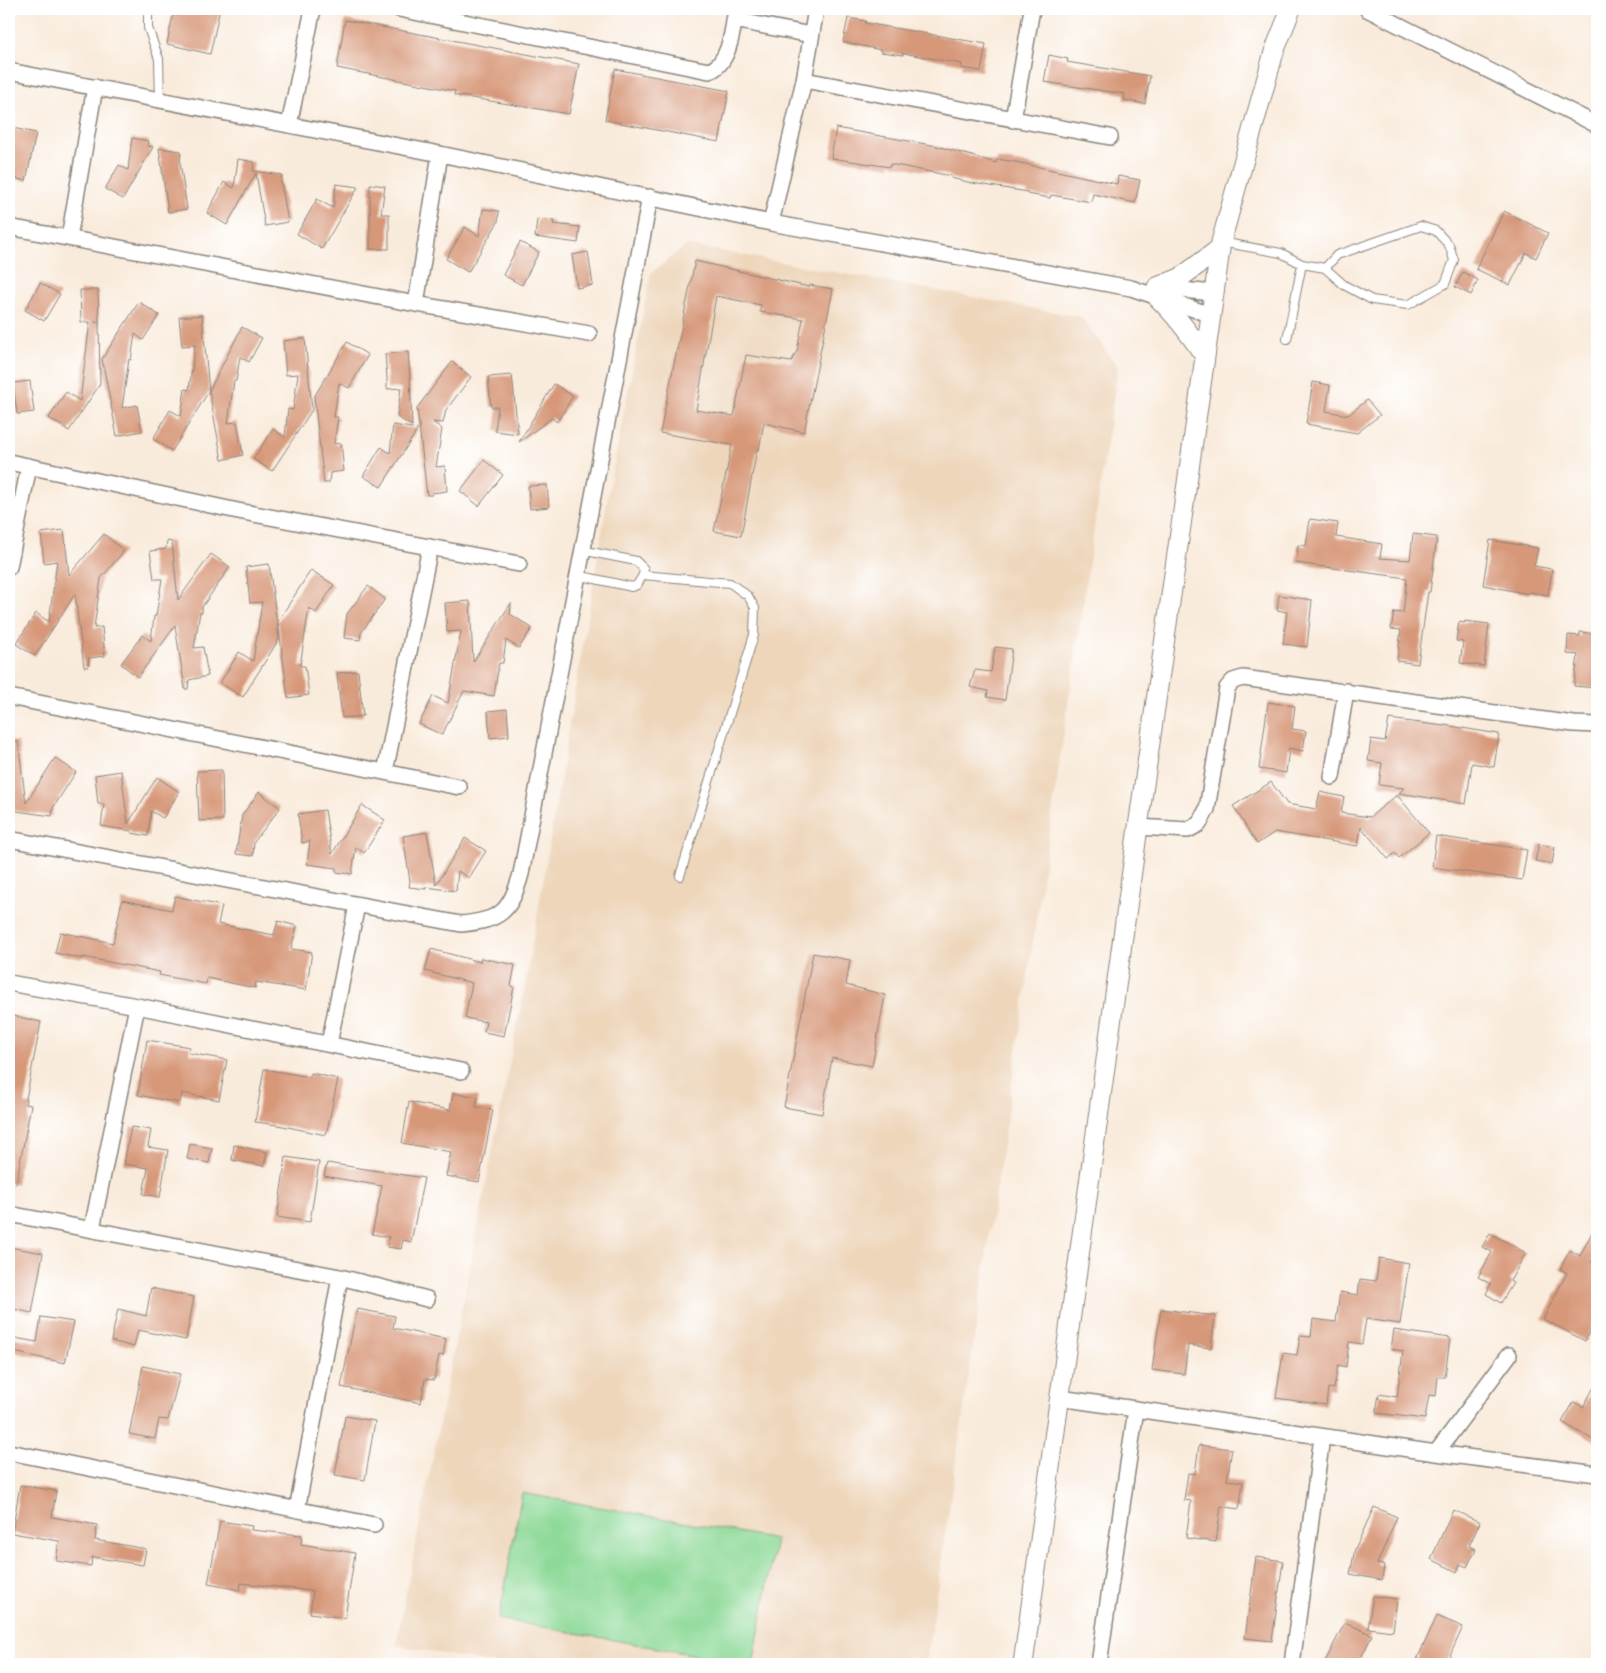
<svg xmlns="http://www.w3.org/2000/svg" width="1606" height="1673" viewBox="0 0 1606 1673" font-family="Delius,sans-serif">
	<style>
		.built { fill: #eed6bb }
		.green { fill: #8dd997; stroke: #547a5a }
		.building { fill: #d79879; fill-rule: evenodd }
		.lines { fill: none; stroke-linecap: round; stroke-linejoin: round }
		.service-casing { stroke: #8a847c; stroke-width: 10 }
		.minor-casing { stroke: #8a847c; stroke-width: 18 }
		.tertiary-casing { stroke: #8a847c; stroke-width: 21 }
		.service { stroke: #fff; stroke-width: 8 }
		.minor { stroke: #fff; stroke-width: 15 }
		.tertiary { stroke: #fff; stroke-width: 19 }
	</style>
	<rect width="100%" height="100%" fill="#fff"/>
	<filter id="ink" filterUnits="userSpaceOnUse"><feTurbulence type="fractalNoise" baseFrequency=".02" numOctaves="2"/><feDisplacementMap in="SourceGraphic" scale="10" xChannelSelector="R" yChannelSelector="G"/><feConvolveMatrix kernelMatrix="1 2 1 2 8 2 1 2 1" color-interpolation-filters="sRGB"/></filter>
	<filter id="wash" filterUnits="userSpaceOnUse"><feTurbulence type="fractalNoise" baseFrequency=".0096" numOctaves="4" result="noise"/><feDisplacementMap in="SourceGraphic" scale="20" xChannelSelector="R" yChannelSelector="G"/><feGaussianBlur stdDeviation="1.12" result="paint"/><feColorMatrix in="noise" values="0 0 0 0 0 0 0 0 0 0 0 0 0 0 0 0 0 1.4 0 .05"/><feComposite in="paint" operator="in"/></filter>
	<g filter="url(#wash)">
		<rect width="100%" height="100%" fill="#f9ebdb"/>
		<path class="built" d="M687 245 1081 317 1118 367 926 1664H495L396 1645 529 964 610 484 651 273Z"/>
		<path class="green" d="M522 1493 776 1539 753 1664H745L499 1619Z"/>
		<g id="blocks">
			<path class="building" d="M174 9H220L210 54 167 44Z
				M848 18 866 21 865 23 986 44 981 71 961 68 962 64 903 53V55L881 52V50L843 42Z
				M345 20 579 64 569 114 454 95 455 91 337 68Z
				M1049 55 1068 59 1067 62 1150 76 1145 104 1124 100 1125 94 1044 82Z
				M615 69 729 91 719 142 605 120Z
				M13 128 36 133 26 181 9 177V149Z
				M836 128 937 146 996 163 997 159 1016 162 1117 184 1118 176 1140 180 1135 203 1093 194 1091 202 1051 195 1050 198 1027 194 1028 192 972 183 951 178V176L890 164V167L831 158Z
				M132 138 149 141 148 146 153 147 123 199 105 189 119 165 128 170Z
				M159 148 181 151 180 162 187 209 168 212Z
				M238 159 254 162 253 171 282 175 281 182 288 222 265 226 256 173 227 225 207 213 224 182 234 188Z
				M336 184 358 187 322 249 297 234 317 199 333 208Z
				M370 184 385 186 381 214H389V249H370Z
				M483 209 499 211 498 222 468 272 446 259 465 227 479 236Z
				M1504 211 1548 233 1536 258 1526 253 1510 285 1476 269Z
				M537 219 554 221 553 224 580 227 578 243 535 237Z
				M520 242 539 252 522 285 503 275Z
				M588 252 593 285 577 288 572 255Z
				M695 261 809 287 810 285 833 289 804 432 764 423 759 449H757L741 536 714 531 732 445 660 433ZM716 296 761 305 760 312 803 319 797 351 791 362 746 355 734 416 696 410Z
				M1463 272 1478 280 1471 295 1455 287Z
				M40 283 60 294 44 321 25 310Z
				M80 290H98L99 322H95H99L100 384 69 431 49 418 66 392 80 401 90 322H81Z
				M139 302 159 315 143 340 135 334 131 360 129 359 122 408 137 405 142 431 117 436 102 359Z
				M202 315 209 391 172 451 153 439 170 410 181 416 185 389 189 390 195 345 182 346 179 317Z
				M242 327 262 338 249 362 240 357 236 381H234L228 423 237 422 243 455 222 460 209 391Z
				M305 338 312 410 272 471 253 459 273 429 285 437 288 409 293 410 298 374 286 375 283 341Z
				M347 342 368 355 349 388 339 383 334 417H338L334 444 341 443 344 471 330 473 329 483H324L314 397Z
				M408 352 410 377 412 426 397 417 401 388 387 389V378L385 354Z
				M452 362 471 377 446 410 443 423 433 422 442 429 436 467 445 466 447 491 432 493V495H427L417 408Z
				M512 375 518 434 495 431 498 407H491L488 377Z
				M30 381 34 412 17 414 13 383Z
				M1313 382 1330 385 1326 411 1348 415 1367 400 1380 415 1357 433 1306 424Z
				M554 384 573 396 557 422 552 418 519 442Z
				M393 425 418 429 381 487 363 476 381 447 390 453Z
				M484 460 503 475 479 506 460 491Z
				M547 485 549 507 530 509 528 486Z
				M1310 519 1338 523 1336 537 1382 544 1380 558 1410 560 1413 534 1437 537 1430 592H1428L1418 664 1397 661 1401 630 1391 629 1394 612 1403 613 1407 578 1296 563 1298 545 1306 546Z
				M64 530 69 575 104 534 124 551 101 578 94 628 102 627 105 656 89 658 88 667H84L75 594 35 656 16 644 36 613 49 622 57 561 44 563 41 533Z
				M1490 540 1538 548 1534 566 1552 569 1548 595 1529 592V594L1483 585Z
				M167 541 172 542 178 600 211 554 230 567 202 607V613L200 612 194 648 203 647 208 676 189 680 188 689H185L175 626 138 677 121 664 142 635 151 641 154 616H156L162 579H154L150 551 166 549Z
				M269 564 279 639 243 697 220 683 239 652 253 661 262 602 250 603 246 567Z
				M311 570 334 585 316 613 309 608 300 666H305L309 695 288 698 278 621Z
				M368 586 385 599 361 633 360 640 344 638 347 614Z
				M1279 595 1312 600 1307 647 1283 644 1287 612 1277 610Z
				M470 601 473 662 511 603 510 614 532 628 519 648 506 640 503 663H499L494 696 464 691 442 735 419 724 433 696 448 703 461 631 447 632 445 603Z
				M1465 621 1489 624 1484 666 1460 663 1463 642 1456 641 1459 622 1465 623Z
				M1580 632 1597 634V688L1574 686 1578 655 1567 654 1568 635 1580 636Z
				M995 647 1012 649 1005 700 987 697 988 691 970 687 975 670 991 672Z
				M358 671 363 716 342 718 337 673Z
				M1268 702 1295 706 1292 729 1306 731 1303 751 1289 748 1286 773 1259 769Z
				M507 709 509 736 490 738 488 711Z
				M1389 719 1444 726V725L1499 734 1494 767 1472 763 1466 804 1399 793 1404 788 1379 785 1382 763 1368 761 1371 739 1385 741Z
				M18 741 26 803 55 758 76 772 53 808 52 816 9 810V742Z
				M222 770 223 820 199 821 197 771Z
				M121 771 128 824 157 777 179 792 163 818 151 811 148 836 131 833 132 831 101 826 104 804H98L95 775Z
				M1271 782 1287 804 1316 809 1320 792 1344 797 1341 813 1370 817 1397 795 1429 833 1399 858 1395 853 1388 859 1361 827 1358 846 1275 832 1257 844 1233 806Z
				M259 792 280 808 254 842 253 856 236 854 242 815Z
				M362 805 385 820 364 853 356 847 352 874 336 872V868L307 864 310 841 302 843 298 814 325 810 332 854Z
				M427 832 436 885 465 838 486 851 469 878 458 871 456 891 426 887V889L409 887 410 881 403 836Z
				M1436 836 1527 850 1522 880 1432 867Z
				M1539 844 1555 847 1552 864 1535 861Z
				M175 896 222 906 218 924 274 935 278 921 297 926 291 949 312 952 306 990 256 982 255 988 207 978 206 984 159 975 160 972 83 957V959L55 953 60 932 113 943 122 900 172 910Z
				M431 949 480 962 481 958 515 965 511 986 514 987 504 1036 484 1032 486 1022 465 1018 472 983 425 971Z
				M813 953 850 960 846 985 885 995 872 1066 832 1058 822 1114 784 1107Z
				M9 1015 41 1022 25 1104 31 1105 16 1184 9 1183Z
				M147 1040 190 1047 189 1053 227 1060 219 1100 182 1093 180 1103 138 1095Z
				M264 1069 310 1077 311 1073 338 1079 326 1135 278 1125 255 1122Z
				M453 1093 478 1097 476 1107 493 1110 479 1182 446 1176 451 1152 402 1143 409 1102 450 1110Z
				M131 1127 151 1130 148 1147 168 1150 160 1197 143 1194 148 1168 124 1164Z
				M190 1144 212 1148 209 1163 187 1159Z
				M234 1145 267 1152 264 1166 232 1160Z
				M286 1157 319 1162 310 1222 277 1217Z
				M327 1163 424 1178 411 1242 403 1240 401 1249 387 1247 389 1237 372 1234 382 1186 324 1176Z
				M1594 1228 1597 1230V1250L1591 1262 1597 1265V1317L1585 1341 1543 1319 1567 1273 1560 1269 1570 1250 1580 1256Z
				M1490 1233 1526 1253 1510 1281 1513 1283 1501 1303 1486 1294 1491 1284 1478 1277 1492 1252 1482 1247Z
				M9 1247 43 1253 32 1313 9 1308Z
				M1379 1258 1409 1263 1400 1324 1366 1319 1362 1344 1349 1342 1346 1367 1338 1365 1334 1389 1328 1388 1326 1405 1276 1398 1283 1353 1297 1355 1300 1336 1311 1337 1313 1319 1336 1322 1340 1292 1358 1295 1360 1279 1376 1281Z
				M151 1288 194 1297 186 1340 138 1330 134 1347 111 1341 118 1309 146 1316Z
				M357 1309 395 1316 393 1328 446 1339 443 1356 439 1355 434 1380 425 1379 421 1403 341 1387Z
				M1161 1309 1215 1316 1211 1348 1188 1345 1184 1374 1152 1370Z
				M41 1317 74 1322 65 1363 9 1351V1337L37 1342Z
				M1394 1330 1450 1338 1445 1377H1438L1436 1396 1429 1395 1425 1419 1376 1413 1379 1394 1397 1397 1403 1351 1391 1349Z
				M143 1366 180 1374 168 1420 159 1419 155 1439 129 1434Z
				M1597 1382V1442L1562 1422 1574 1402 1583 1407Z
				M345 1416 375 1421 365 1480 335 1475Z
				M1199 1445 1232 1449 1227 1480 1243 1482 1239 1509 1221 1506 1216 1542 1186 1538 1191 1501 1184 1500 1188 1473 1195 1474Z
				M20 1485 56 1491 52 1517 97 1525 95 1540 146 1549 143 1565 92 1557 91 1566 56 1561 59 1541 12 1533Z
				M1374 1507 1397 1517 1377 1564 1384 1565 1382 1580 1350 1574 1355 1549Z
				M1453 1510 1480 1522 1469 1546 1476 1549 1467 1567 1460 1564 1457 1572 1431 1559Z
				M220 1521 252 1526 251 1530 302 1535 301 1544 355 1553 345 1618 310 1613 313 1591 241 1583 240 1590 208 1584Z
				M1256 1557 1283 1561 1272 1641 1245 1638Z
				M1373 1596 1397 1599 1393 1631 1368 1628Z
				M1437 1616 1463 1627 1446 1664H1415Z
				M1345 1622 1372 1635 1358 1664H1324Z"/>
		</g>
	</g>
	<g filter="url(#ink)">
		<use href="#blocks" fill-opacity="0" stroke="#8a847c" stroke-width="1"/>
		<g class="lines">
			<g class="service-casing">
				<path id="service" d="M148 9V28L159 59 160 100
					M1221 242 1281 253 1302 264 1325 268 1344 285 1372 300 1408 305 1445 284 1454 260 1449 245 1436 231 1421 226 1337 255 1325 268
					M1287 339 1302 264
					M577 575 632 587 637 585 643 575 644 569 636 561 581 550
					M643 575 730 583 748 596 755 608 754 635 680 876"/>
			</g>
			<g class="minor-casing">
				<path id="minor" d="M399 9 709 71C730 64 733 28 736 9
					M1367 9 1597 125
					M734 20 811 35
					M9 71 440 154 771 223 1131 288 1211 315
					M804 80 1110 137
					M1013 120 1032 9
					M289 125 313 9
					M771 223 804 80 816 9
					M9 227 416 304 589 334
					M69 238 95 87
					M1160 288 1214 293
					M416 304 440 154
					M9 462 238 511 519 564
					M9 567 29 466
					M9 697 459 787
					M385 772 430 547
					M1332 777 1346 691
					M1138 827 1188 830 1199 824 1207 809 1227 688 1233 681 1243 678 1574 724 1597 725
					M9 839 461 924C500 920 510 913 521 874L650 197
					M9 983 137 1006 461 1071
					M329 1044 357 905
					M9 1214 340 1277 427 1299
					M92 1229 137 1006
					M1060 1398 1436 1453 1597 1474
					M9 1452 374 1525
					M1436 1453 1509 1355
					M297 1510 340 1277
					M1099 1664 1136 1409
					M1292 1664 1322 1437"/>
			</g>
			<g class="tertiary-casing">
				<path id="tertiary" d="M1157 287 1180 278 1219 249
					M1158 298C1176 315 1190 334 1204 355
					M1023 1664 1138 827 1211 315 1221 242 1274 52 1291 9"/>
			</g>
			<use href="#service" class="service"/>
			<use href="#minor" class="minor"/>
			<use href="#tertiary" class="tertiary"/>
		</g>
	</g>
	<rect width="1606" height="1673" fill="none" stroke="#fff" stroke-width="30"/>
</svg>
